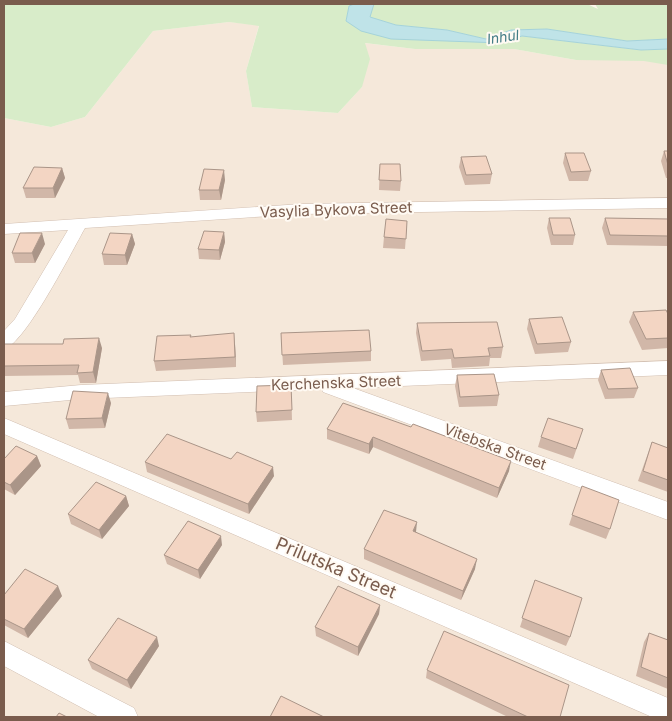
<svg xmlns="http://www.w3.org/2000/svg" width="672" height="721" viewBox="0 0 672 721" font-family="Inter,sans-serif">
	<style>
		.residential { fill: #f5e8da }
		.green { fill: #d8ecc9 }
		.water { fill: #bfe3e8; stroke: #a5d3da }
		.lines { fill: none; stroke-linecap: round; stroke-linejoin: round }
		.minor-casing { stroke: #d1beb0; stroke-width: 1 }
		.minor { fill: #fff; fill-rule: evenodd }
		.wall { fill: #d1b7a8 }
		.shaded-wall { fill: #aa9588 }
		.building { fill: #f3d5c3; stroke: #aa9588 }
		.labels { text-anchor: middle; stroke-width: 4; stroke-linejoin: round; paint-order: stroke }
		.far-water-label { font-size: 14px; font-style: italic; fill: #437c86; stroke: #fffaf3 }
		.street-label { font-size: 15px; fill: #7a5c4d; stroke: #fffaf3 }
		.near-street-label { font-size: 18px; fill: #7a5c4d; stroke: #fffaf3 }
	</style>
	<rect width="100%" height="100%" fill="#fdf6ec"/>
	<path class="residential" d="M229 22 259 25 246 71 252 107 338 113 362 87 364 43 415 49H514L576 60 668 49V717H4V118L51 127 85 117 153 31Z"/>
	<path class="green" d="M4 4H354L349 6 346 21 501 43 522 36 641 50 668 49V65L644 61 576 60 514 49H415L365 43 370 59 362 87 338 113 252 107 246 71 259 26 229 22 153 31 85 117 51 127 4 118Z
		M374 4H587L598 9 595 4H668V39L627 41 547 29 511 30 486 39 447 30 396 25 369 17Z"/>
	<path class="water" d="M354 4H374L370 17 396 25 447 30 486 39 511 30 547 29 627 41 668 39V49L641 50 522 36 501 43 391 39 361 31 346 21 349 6Z"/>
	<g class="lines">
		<g class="minor-casing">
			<path id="minor" d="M668 198V208L302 214 85 228C72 251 25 344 4 349V331L15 319 68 230 4 234V224L302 204Z
				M668 361V375L353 388 668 502V520L323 392 322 389 81 399 4 406V392L81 385Z
				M4 418 668 698V717H652L4 434Z
				M4 641 134 708 138 717H99L4 666Z"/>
		</g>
		<use href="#minor" class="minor"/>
	</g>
	<path class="wall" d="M664 151H668V178H666L661 161Z
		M565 153 591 171 588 181H569L563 163Z
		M461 157 492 174 490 184 465 185 459 167Z
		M380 164 401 181 400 191 379 190Z
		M62 168 65 178 55 198H26L23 188Z
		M225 180 221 200H200L199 190Z
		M549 218 575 235 573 245H551L547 228Z
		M605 218 668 219V246L607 245 602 228Z
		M407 221 405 249 383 248 384 237Z
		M224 232 225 242 220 260 199 259 198 249Z
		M132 234 135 244 127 265H104L102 254Z
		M45 244 35 263H15L12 253Z
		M633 312 668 314V348L642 350 629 322Z
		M529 319 571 342 568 352 535 354 527 329Z
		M417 323 503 347 501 358H490L489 366 452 368 451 359 421 361 416 333Z
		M281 333 371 351V361L283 365Z
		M191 337 235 344 236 367 156 371 154 361Z
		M4 344 102 348 96 383H80L78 375 4 376Z
		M601 370 638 388 634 398 605 399 598 380Z
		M457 375 499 395 497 406 459 407 455 386Z
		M291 385 292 420 257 422 256 412Z
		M111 403 105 428 69 429 66 419Z
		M343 403 509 471 497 498 373 447 369 454 327 439V429Z
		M541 437 580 439 573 459 538 447Z
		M652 442 668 448V492L638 481Z
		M37 456 41 466 15 495 4 489V459Z
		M145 462 274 476 249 514 147 472Z
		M582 486 610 529 606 539 569 525Z
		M126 496 129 506 102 539 71 524 68 514Z
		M416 532 475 569 461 600 364 559V549Z
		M222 545 200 579 167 564 164 555Z
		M535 580 570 637 566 646 520 627Z
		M4 595 62 596 28 638 4 625Z
		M380 605 379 614 358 656 316 636 315 627Z
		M649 633 668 640V689L636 676 644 642Z
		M159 646 131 689 92 669 88 660Z
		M427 670 560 717H508L426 678Z"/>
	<path class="shaded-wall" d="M62 168 65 178 55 198 53 188Z
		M224 170 225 180 221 200 219 190Z
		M224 232 225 242 220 260 219 250Z
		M42 233 45 244 35 263 32 253Z
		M132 234 135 244 127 265 125 255Z
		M234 333 235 344 236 367 235 357Z
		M99 338 102 348 96 383 93 372Z
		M108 393 111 403 105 428 102 418Z
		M373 437V447L369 454V444Z
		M37 456 41 466 15 495 10 485Z
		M511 461 509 471 497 498 499 488Z
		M273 467 274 476 249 514 248 504Z
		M126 496 129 506 102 539 99 530Z
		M417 522 416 532 411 541 413 531Z
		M221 536 222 545 200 579 198 570Z
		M477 559 475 569 461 600 463 591Z
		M58 586 62 596 28 638 24 629Z
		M380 605 379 614 358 656V647Z
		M157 637 159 646 131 689 127 680Z"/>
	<path class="building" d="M664 151H668V165Z
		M565 153H584L591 171 571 172Z
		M486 156 492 174 466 175 461 157Z
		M380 164H400L401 181 379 180Z
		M34 167 62 168 53 188H23Z
		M204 169 224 170 219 190H199Z
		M549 218H570L575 235H553Z
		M605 218 668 219V236L610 235Z
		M386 219 407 221 406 239 384 237Z
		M204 231 224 232 219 250 198 249Z
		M20 233H42L32 253H12Z
		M110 233 132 234 125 255 102 254Z
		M666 310 668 314V338L646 339 633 312Z
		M562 317 571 342 537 344 529 319Z
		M497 322 503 347 488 348 490 356 454 358 452 349 422 351 417 323Z
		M369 330 371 351 282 355 281 333Z
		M234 333 235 357 154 361 157 336 191 335 190 337Z
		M99 338 93 372 77 373 79 365 4 366V344H63L64 339Z
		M630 368 638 388 608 389 601 370Z
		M494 374 499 395 460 397 457 375Z
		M291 385 292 410 256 412 257 386Z
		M73 391 108 393 102 418 66 419Z
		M343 403 411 427 413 424 511 461 499 488 373 437 369 444 327 429Z
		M548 418 583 429 576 449 541 437Z
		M167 434 231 459 237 452 273 467 248 504 145 462Z
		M652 442 668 448V480L643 471Z
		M16 446 37 456 10 485 4 482V459Z
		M96 482 126 496 99 530 68 514Z
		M582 486 619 500 610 529 572 515Z
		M384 510 417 522 413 531 477 559 463 591 364 549Z
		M188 521 221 536 198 570 164 555Z
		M25 569 58 586 24 629 4 619V595Z
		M535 580 582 598 570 637 522 618Z
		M338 586 380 605 358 647 315 627Z
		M118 618 157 637 127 680 88 660Z
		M444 631 569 685 560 717H528L427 670Z
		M649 633 668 640V678L641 667Z
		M281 696 324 717H270Z
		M59 713 67 717H56Z"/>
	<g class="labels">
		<g class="far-water-label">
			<text transform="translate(503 37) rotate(-8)" y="5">Inhul</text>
		</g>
		<g class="street-label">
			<text transform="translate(336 210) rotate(-2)" y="5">Vasylia Bykova Street</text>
			<text transform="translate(336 383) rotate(-2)" y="5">Kerchenska Street</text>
			<text transform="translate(495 447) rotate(20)" y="5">Vitebska Street</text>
		</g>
		<g class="near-street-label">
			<text transform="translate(336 568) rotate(23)" y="6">Prilutska Street</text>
		</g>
	</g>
	<rect width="672" height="721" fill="none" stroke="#7a5c4d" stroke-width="10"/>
</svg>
